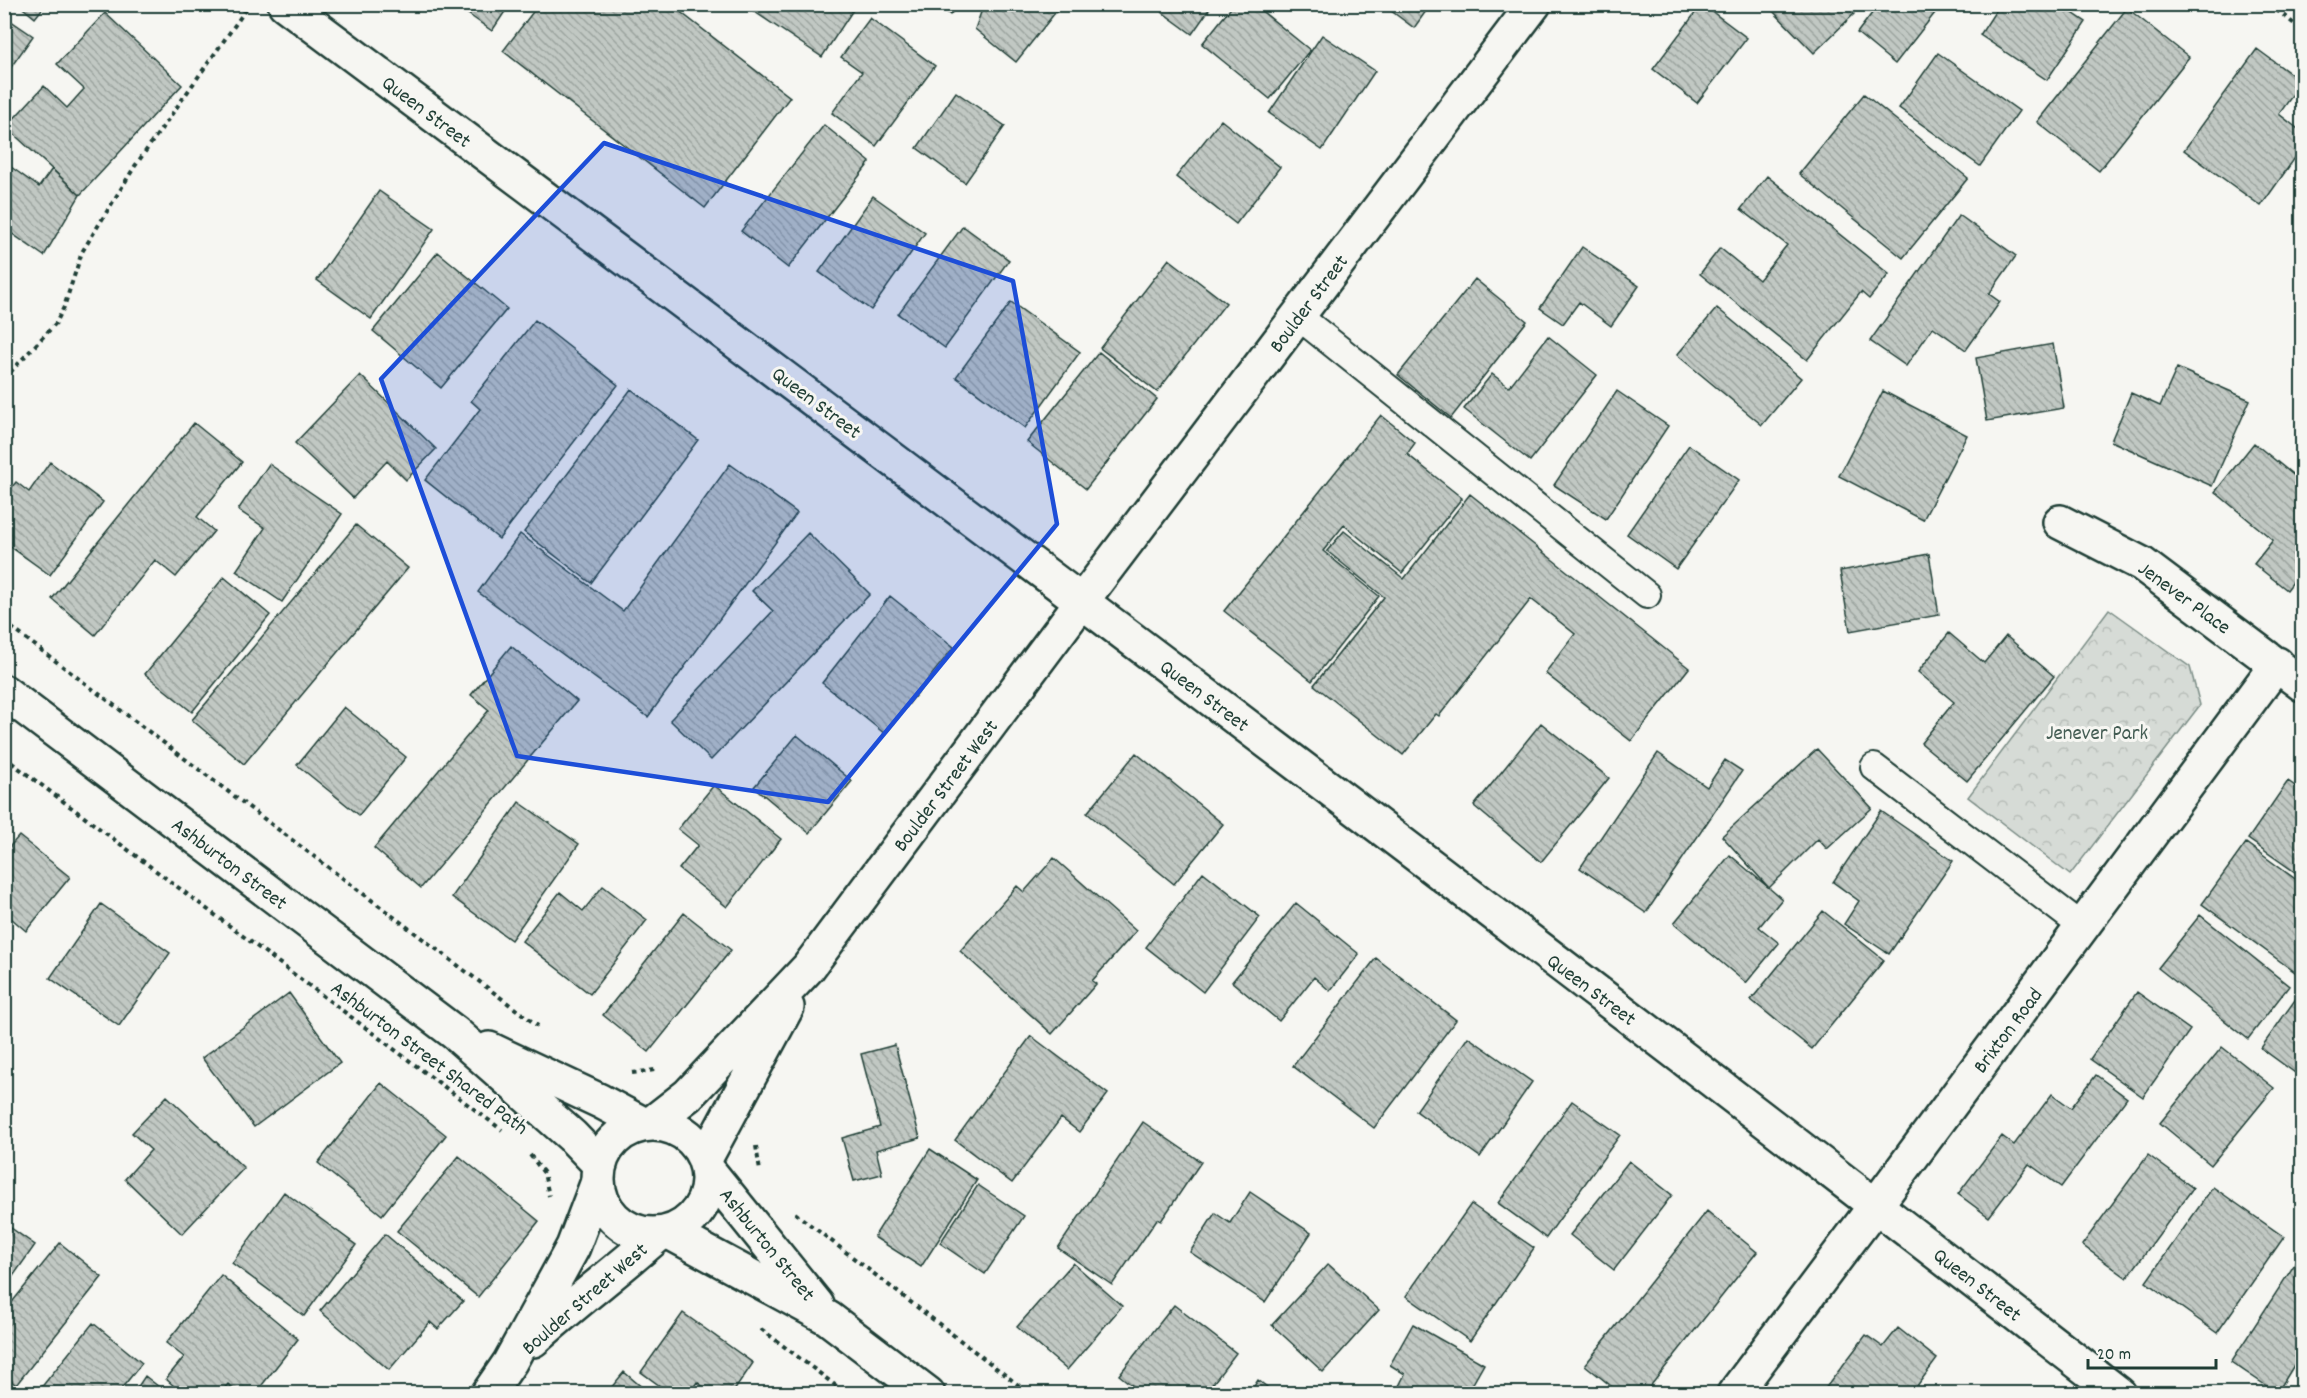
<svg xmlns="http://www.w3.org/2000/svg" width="2307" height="1398" viewBox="0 0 2307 1398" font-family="Dekko,sans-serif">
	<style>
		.park { fill: url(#park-crowns); stroke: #7a8c85; stroke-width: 1.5 }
		.building { fill: url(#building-back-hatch); stroke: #1f3d34; stroke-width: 1.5 }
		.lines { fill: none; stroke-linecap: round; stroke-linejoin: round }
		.service-casing { stroke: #1f3d34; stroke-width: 30 }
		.minor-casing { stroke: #1f3d34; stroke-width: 38 }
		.tertiary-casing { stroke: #1f3d34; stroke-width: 38 }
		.path { stroke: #1f3d34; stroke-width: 4; stroke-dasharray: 4.5 4.5; stroke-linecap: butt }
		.service { stroke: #f6f6f2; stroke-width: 26 }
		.minor { stroke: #f6f6f2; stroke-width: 33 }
		.tertiary { stroke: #f6f6f2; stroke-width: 33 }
		.marked { fill: #1d4ed8; fill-opacity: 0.2; stroke: #1d4ed8; stroke-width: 4.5; stroke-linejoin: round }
		.labels { text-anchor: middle; stroke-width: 6; stroke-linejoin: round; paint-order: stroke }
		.street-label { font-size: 21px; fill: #1f3d34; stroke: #f6f6f2 }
		.park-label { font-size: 21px; fill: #445d54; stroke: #f6f6f2 }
	</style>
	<defs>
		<pattern id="park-crowns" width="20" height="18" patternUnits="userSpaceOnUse" patternTransform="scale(1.5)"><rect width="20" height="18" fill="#d6dbd6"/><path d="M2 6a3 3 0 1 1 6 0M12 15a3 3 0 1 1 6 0" fill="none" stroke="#b7bdb8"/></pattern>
		<pattern id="building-back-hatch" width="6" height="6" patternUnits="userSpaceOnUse" patternTransform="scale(1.5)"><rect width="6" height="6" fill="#c1c8c3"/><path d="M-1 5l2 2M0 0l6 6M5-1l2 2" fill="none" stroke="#9ca49f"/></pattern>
	</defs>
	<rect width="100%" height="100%" fill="#f6f6f2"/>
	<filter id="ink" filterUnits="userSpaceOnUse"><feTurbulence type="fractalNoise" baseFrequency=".0167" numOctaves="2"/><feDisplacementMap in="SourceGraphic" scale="12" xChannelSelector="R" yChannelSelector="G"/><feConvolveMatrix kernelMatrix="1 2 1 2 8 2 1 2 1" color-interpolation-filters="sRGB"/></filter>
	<g filter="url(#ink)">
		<path class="park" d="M2109 609 2190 667 2200 705 2070 875 1968 797Z"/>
		<path class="building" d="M18 4H46L35 18Z
			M454 4H510L492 31Z
			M539 4H670L790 97 705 208 503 51Z
			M743 4H851L855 7 822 57Z
			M938 4H959L950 15Z
			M984 4H1062L1016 62 975 29Z
			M1151 4H1213L1192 34Z
			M1234 4H1253L1310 50 1270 99 1202 44Z
			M1382 4H1431L1414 28Z
			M1702 4 1747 38 1697 103 1653 69Z
			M1766 4H1844L1854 14 1814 53Z
			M1879 4H1942L1895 64 1857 33Z
			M2000 4H2059L2086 22 2047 80 1980 35Z
			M2127 8 2189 57 2099 171 2037 122Z
			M105 13 182 85 80 195 6 127 44 86 67 108 84 89 57 64Z
			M4 16 33 36 4 77Z
			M870 18 935 66 876 146 832 113 862 72 841 57Z
			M1322 35 1375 71 1322 150 1269 113Z
			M2257 49 2302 82 2279 114 2302 132V148L2261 206 2184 150Z
			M1938 53 2019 111 1980 166 1899 108Z
			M956 92 1005 126 965 183 917 148Z
			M1864 94 1968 178 1903 258 1799 174Z
			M1221 120 1280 167 1236 224 1176 177Z
			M824 125 870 162 788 268 741 231Z
			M4 162 39 187 52 169 80 195 44 256 4 228Z
			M1767 176 1889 274 1869 299 1861 292 1807 360 1700 274 1720 248 1759 280 1787 245 1741 209Z
			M379 191 434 229 371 319 317 280Z
			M873 196 925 233 871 310 819 272Z
			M1959 215 2016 256 1989 294 2000 302 1966 350 1933 327 1906 366 1870 341Z
			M963 226 1009 260 945 348 898 314Z
			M1582 247 1639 286 1611 326 1579 302 1563 324 1540 308Z
			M438 252 507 309 441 388 373 331Z
			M1169 259 1226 303 1157 392 1100 348Z
			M1475 279 1527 321 1451 418 1398 375Z
			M1011 302 1080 352 1025 428 956 377Z
			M1717 308 1801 378 1762 425 1677 355Z
			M535 320 618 385 499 539 425 480 480 409 471 401Z
			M1548 336 1597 375 1530 461 1464 409 1492 374 1509 387Z
			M2053 344 2064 408 1987 421 1976 358Z
			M1099 352 1157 399 1086 489 1027 442Z
			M2177 368 2250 400 2212 486 2111 441 2131 393 2160 406Z
			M360 375 436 449 406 480 387 461 353 498 295 443Z
			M631 389 698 440 591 583 524 532Z
			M1617 391 1668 426 1606 519 1554 485Z
			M1883 391 1967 435 1923 520 1839 476Z
			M1381 415 1415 443 1407 454 1462 498 1402 573 1344 525 1323 551 1379 596 1312 681 1224 611Z
			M194 423 242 462 197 517 214 531 176 577 155 560 95 635 52 599Z
			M2254 443 2302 482V570L2287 590 2254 564 2273 540 2215 492Z
			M1689 445 1739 480 1676 569 1627 534Z
			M50 462 103 502 50 575 4 542V497L16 482 29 492Z
			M269 464 342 514 282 602 236 571 265 528 238 510Z
			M730 464 797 513 648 717 478 592 520 534 623 611Z
			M1470 494 1689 668 1631 741 1545 673 1575 634 1531 599 1439 716 1436 714 1403 755 1314 685 1384 597 1327 551 1344 531 1404 579Z
			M356 525 408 568 244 764 192 720Z
			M808 533 870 594 711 760 670 720 773 611 752 591Z
			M1929 554 1939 615 1850 631 1840 571Z
			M224 577 270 615 192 712 145 674Z
			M890 596 954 647 885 734 822 683Z
			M1949 633 1984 663 2006 636 2054 676 1967 781 1921 743 1954 702 1918 672Z
			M511 646 577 701 421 888 374 848 489 710 471 695Z
			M344 707 406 757 359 815 297 765Z
			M1541 723 1609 778 1541 862 1474 806Z
			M797 735 852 781 809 833 754 787Z
			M1817 749 1872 808 1827 849 1818 839 1769 888 1722 836Z
			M1136 753 1223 824 1174 884 1087 813Z
			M1658 753 1707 787 1725 760 1742 771 1646 913 1580 868Z
			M2288 781 2302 791V877L2248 839Z
			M714 785 781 839 727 907 679 869 698 845 678 829Z
			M519 802 579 844 511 940 452 897Z
			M1881 811 1953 861 1889 954 1844 924 1859 901 1833 882Z
			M19 836 70 877 26 931 4 912V853Z
			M2246 843 2302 884V970L2299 975 2202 904Z
			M1730 855 1782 899 1759 927 1779 943 1746 983 1674 923Z
			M1054 858 1136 931 1092 981 1096 984 1052 1034 960 951 1017 886 1024 892Z
			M1203 872 1260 917 1203 992 1146 947Z
			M603 886 647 920 590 994 522 941 560 892 583 911Z
			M1296 903 1359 954 1330 991 1314 977 1279 1021 1232 982Z
			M101 904 170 953 119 1026 50 978Z
			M1823 911 1884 960 1812 1049 1751 1000Z
			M684 913 731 950 649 1052 603 1015Z
			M2200 915 2289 986 2248 1039 2158 968Z
			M1376 958 1456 1020 1374 1128 1293 1066Z
			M2302 990V1078L2261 1048Z
			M2137 992 2190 1030 2143 1097 2090 1059Z
			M289 993 340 1063 254 1127 202 1058Z
			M1031 1036 1108 1094 1079 1132 1061 1118 1012 1183 955 1140Z
			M1468 1037 1532 1082 1480 1157 1416 1111Z
			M895 1045 920 1138 876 1150 882 1174 854 1181 842 1138 880 1127 861 1054Z
			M2222 1047 2274 1088 2211 1165 2160 1123Z
			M2096 1075 2127 1098 2061 1187 2029 1164 1989 1217 1958 1194 2002 1136 2014 1145 2052 1094 2071 1108Z
			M381 1083 446 1135 382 1215 318 1163Z
			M167 1096 244 1168 182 1234 125 1179 151 1150 132 1133Z
			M1572 1101 1620 1135 1546 1238 1498 1203Z
			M1143 1122 1201 1162 1161 1221 1157 1219 1112 1285 1058 1248Z
			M930 1149 977 1180 921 1267 874 1237Z
			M2148 1155 2193 1188 2127 1278 2082 1245Z
			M459 1156 539 1221 478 1297 397 1231Z
			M1629 1161 1672 1195 1614 1270 1570 1235Z
			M978 1185 1024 1216 985 1274 940 1243Z
			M2213 1187 2284 1237 2217 1333 2146 1282Z
			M284 1192 356 1245 304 1316 232 1263Z
			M1250 1192 1311 1233 1265 1302 1190 1252 1215 1213 1230 1223Z
			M1471 1204 1534 1248 1470 1341 1406 1296Z
			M1707 1211 1757 1252 1644 1394H1621L1585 1365Z
			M4 1223 35 1245 4 1289Z
			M385 1234 463 1301 438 1329 430 1322 389 1370 320 1311Z
			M60 1243 102 1277 16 1385 4 1375V1312Z
			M2302 1253V1352L2277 1393 2231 1362Z
			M1073 1263 1122 1306 1067 1370 1017 1327Z
			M1328 1264 1379 1310 1323 1372 1272 1325Z
			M221 1275 298 1339 255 1394H240L228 1384 220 1394H183L166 1379 184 1357 166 1343Z
			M1174 1305 1236 1353 1205 1394H1143L1119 1375Z
			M683 1313 753 1363 732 1394H713L697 1382 689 1394H671L641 1372Z
			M93 1323 142 1363 117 1394H36Z
			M1413 1324 1484 1364 1467 1394H1395L1405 1374 1390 1365Z
			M1898 1328 1937 1359 1911 1394H1821L1866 1335 1883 1347Z
			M624 1372 650 1394H606Z
			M145 1376 168 1394H133Z
			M1258 1380 1276 1394H1249Z"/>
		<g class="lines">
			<g class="service-casing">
				<path id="service" d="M1298 316 1647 595
					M1874 767 2083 927"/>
			</g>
			<g class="minor-casing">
				<path id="minor" d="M285 4C899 463 1513 923 2119 1394
					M2060 522 2142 564 2302 684
					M652 1123 688 1095 808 968 1082 601 1534 4
					M705 1159 787 1007
					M533 1340C574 1303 617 1271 658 1235
					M488 1394 510 1362 573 1247 597 1184
					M1734 1394 1876 1205 2277 664"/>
			</g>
			<g class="tertiary-casing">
				<path id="tertiary" d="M4 692 455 1033 572 1136 599 1164
					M489 1049 600 1101 643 1124
					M598 1179a55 55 0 1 1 110 0a55 55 0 1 1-110 0Z
					M708 1170 817 1305
					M669 1232 828 1318 928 1394"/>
			</g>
			<path class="path" d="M2269 4 2302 30
				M4 379 56 323 64 307 82 252 135 166 247 8
				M4 622 538 1026
				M4 757 502 1130
				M632 1073 655 1070
				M756 1146 760 1171
				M530 1155 544 1173 549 1196
				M795 1213 1030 1394
				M761 1329 847 1394"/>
			<use href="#service" class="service"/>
			<use href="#minor" class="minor"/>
			<use href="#tertiary" class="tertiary"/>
		</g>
	</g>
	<path class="marked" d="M604 143 1013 281 1057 524 828 802 517 756 381 379Z"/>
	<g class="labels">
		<g class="street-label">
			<text transform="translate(427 111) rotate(37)" y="7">Queen Street</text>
			<text transform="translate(1308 303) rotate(-53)" y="7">Boulder Street</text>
			<text transform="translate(817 402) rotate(37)" y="7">Queen Street</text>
			<text transform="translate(2185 597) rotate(36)" y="7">Jenever Place</text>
			<text transform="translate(1205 695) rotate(37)" y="7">Queen Street</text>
			<text transform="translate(945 785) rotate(-53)" y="7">Boulder Street West</text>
			<text transform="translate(230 863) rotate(37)" y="7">Ashburton Street</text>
			<text transform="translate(1592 989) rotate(37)" y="7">Queen Street</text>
			<text transform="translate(2007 1030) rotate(-53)" y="7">Brixton Road</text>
			<text transform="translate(430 1057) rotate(37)" y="7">Ashburton Street Shared Path</text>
			<text transform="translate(768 1244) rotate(51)" y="7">Ashburton Street</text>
			<text transform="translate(1978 1284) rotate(38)" y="7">Queen Street</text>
			<text transform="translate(584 1298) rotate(-41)" y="7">Boulder Street West</text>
		</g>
		<g class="park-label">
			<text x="2097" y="739">Jenever Park</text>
		</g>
	</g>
	<rect width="2307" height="1398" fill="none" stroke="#f6f6f2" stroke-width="24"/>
	<rect x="12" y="12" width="2283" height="1374" fill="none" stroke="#1f3d34" stroke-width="2" filter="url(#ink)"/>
	<path d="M2088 1359v9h128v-9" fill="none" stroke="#1f3d34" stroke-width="3"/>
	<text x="2097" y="1359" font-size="18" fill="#1f3d34" stroke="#f6f6f2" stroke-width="4.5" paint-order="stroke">20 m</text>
</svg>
